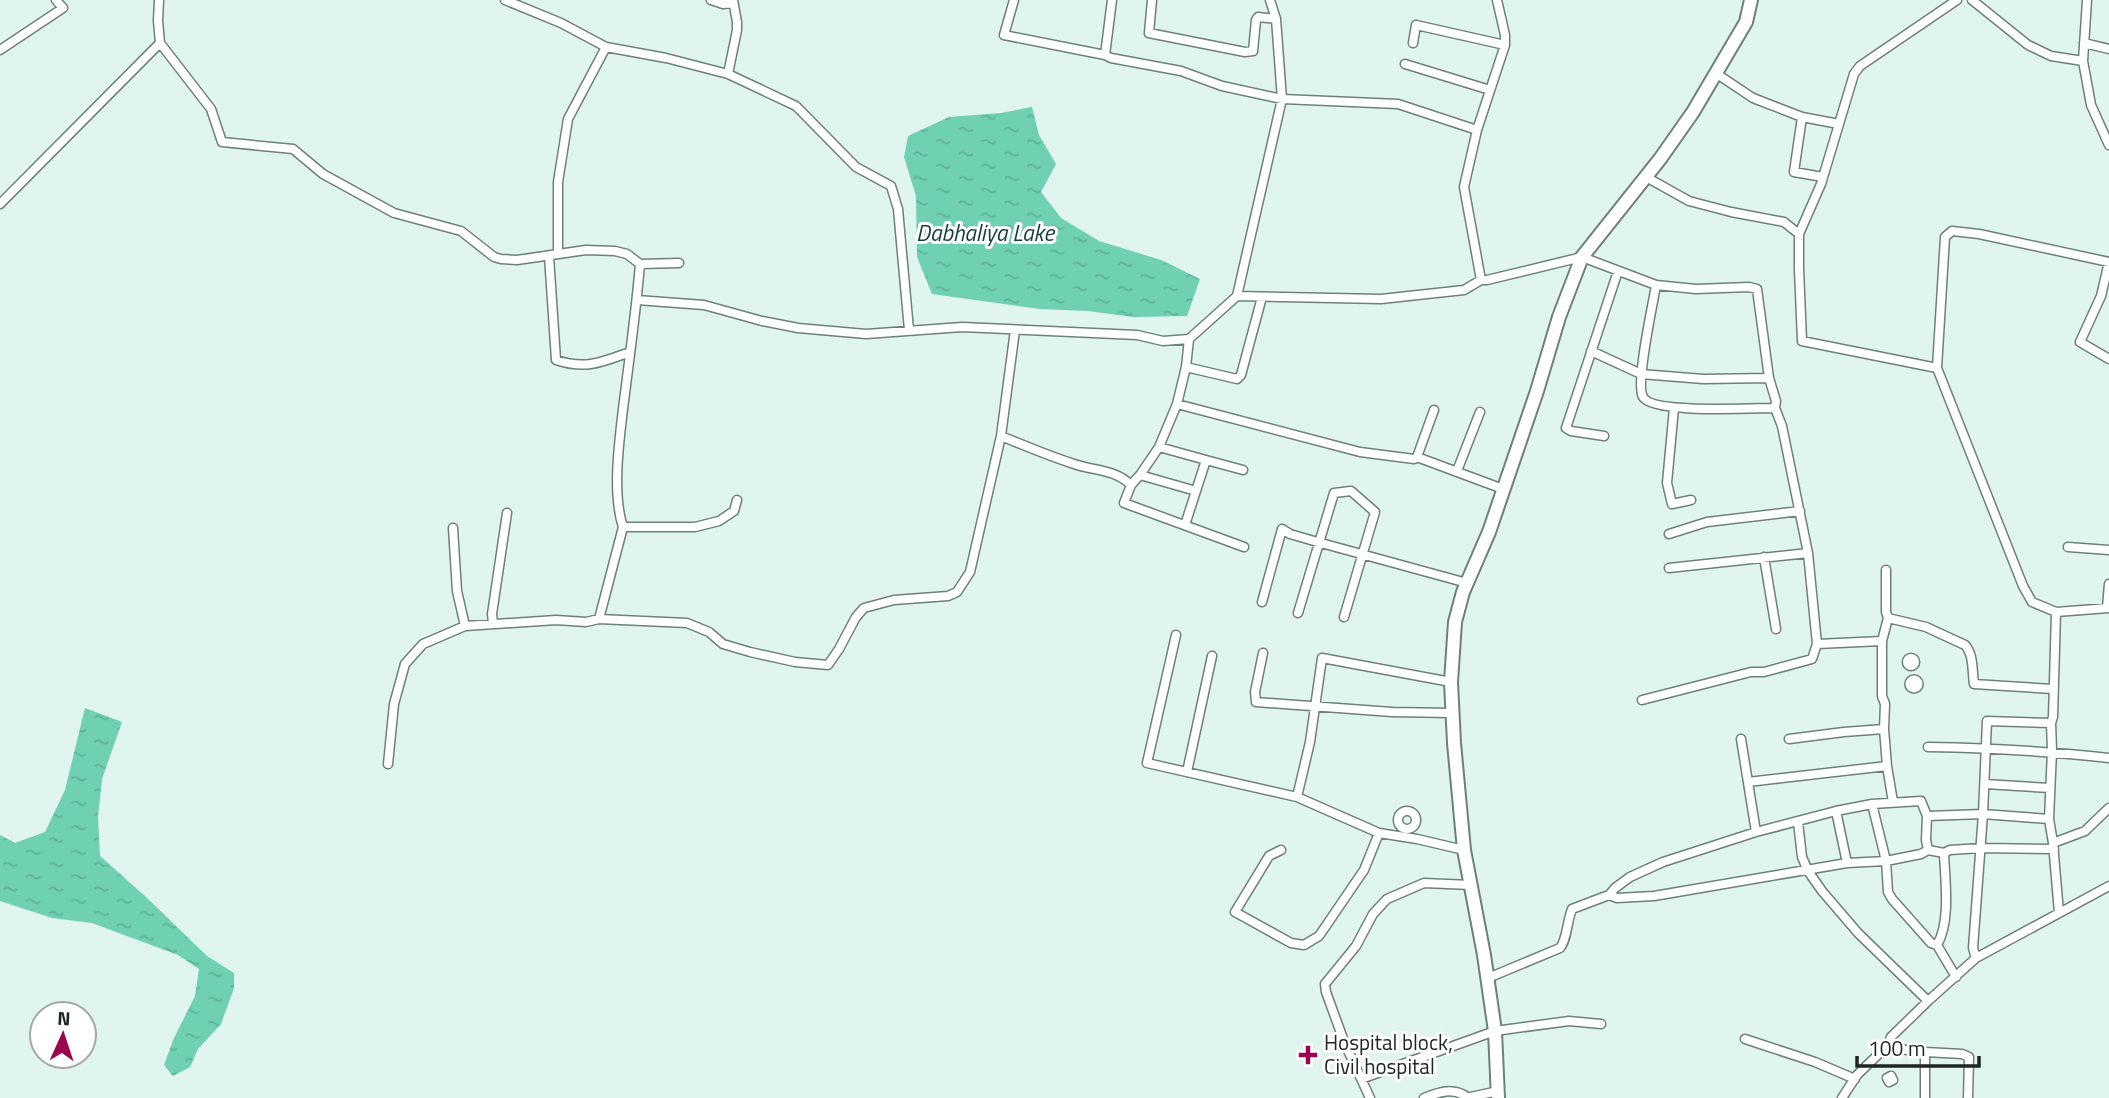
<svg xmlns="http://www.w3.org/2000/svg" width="2109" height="1098" viewBox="0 0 2109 1098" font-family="'Titillium Web',sans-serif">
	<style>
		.water { fill: url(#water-ripples) }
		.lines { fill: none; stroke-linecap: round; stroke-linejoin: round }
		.street-casing { stroke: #6e8079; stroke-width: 11 }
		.secondary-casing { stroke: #6e8079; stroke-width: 16 }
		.street { stroke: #fff; stroke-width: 8 }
		.secondary { stroke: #fff; stroke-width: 12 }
		.poi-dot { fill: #9c0450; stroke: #fff; stroke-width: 2.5 }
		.labels { text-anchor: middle; stroke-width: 6; stroke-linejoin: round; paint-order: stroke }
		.poi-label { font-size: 21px; fill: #1e2523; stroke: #fff; text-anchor: start }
		.water-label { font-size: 23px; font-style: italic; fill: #133f33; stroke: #fff }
	</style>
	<defs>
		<pattern id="water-ripples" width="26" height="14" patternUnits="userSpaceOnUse" patternTransform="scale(1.75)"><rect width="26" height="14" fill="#6fd0b2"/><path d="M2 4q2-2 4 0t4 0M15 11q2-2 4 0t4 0" fill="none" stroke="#60b299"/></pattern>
	</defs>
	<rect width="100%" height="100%" fill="#e0f5ed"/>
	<path class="water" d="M1032 107 1039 135 1056 164 1041 192 1061 218 1099 241 1161 260 1200 279 1187 316 1133 317 1088 311 1040 309 932 294 917 257 916 196 904 157 908 136 949 117 1001 113Z
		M85 708 122 722 102 779 98 817 100 856 146 897 207 956 234 973V988L221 1024 198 1049 190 1067 173 1076 164 1065 174 1038 195 996 199 969 178 955 92 923 52 918 0 901V835L15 843 45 832 65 790Z"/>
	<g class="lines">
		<g class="street-casing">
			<path id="street" d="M159 0 158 21 160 43 211 109 222 142 293 149 323 174 394 213 461 231 494 257 501 259 517 260 586 250 615 251 627 254 640 264 679 263
				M505 0 561 23 606 47 666 58 728 74 737 30V22L733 0
				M711 0 723 4 733 3
				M1014 0 1004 35 1105 55 1111 58 1181 71 1222 86 1282 99 1398 104 1477 130
				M1152 0 1149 33 1245 52 1253 51 1256 20 1258 17 1276 19
				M1972 0 2028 45 2051 56 2083 61
				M2087 0 2083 61 2091 105 2109 145
				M1413 43 1416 25 1505 45
				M2084 43 2109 49
				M0 50 63 8 56 0
				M1105 55 1112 0
				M1405 64 1490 90
				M728 74 796 106 856 167 891 186 898 209 909 330
				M1717 74 1753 98 1802 117 1839 124
				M1802 117 1794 172 1823 177
				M1646 177 1689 201 1731 212 1784 222 1799 234
				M0 204 160 43
				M558 254V182L568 119 606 47
				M549 256 556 360C586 370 602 362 630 352
				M2109 262 1979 234 1952 231 1945 237 1937 368 2023 586 2032 602 2056 612 2109 608
				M2109 262 2101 296 2080 342 2109 359
				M1481 280 1464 187 1477 130 1505 45V35L1497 0
				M1656 285C1653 304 1635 384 1643 397 1652 414 1753 408 1775 408
				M1237 296 1381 299 1464 290 1481 280H1487L1582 257 1656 285 1696 289 1749 287 1757 289 1769 378 1776 401 1775 408 1782 426 1808 553 1817 644 1812 659 1764 672H1751L1642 700
				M637 300 704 305 762 321 798 328 866 334 962 327 1137 335 1163 341 1189 339 1237 296 1282 99 1276 19 1270 0
				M1591 351 1641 374 1703 379 1769 378
				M1186 367 1237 379 1241 375 1262 297
				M1937 368 1802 341 1799 269V234L1821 184 1854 74 1860 66 1957 0
				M1177 404 1186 367 1189 339
				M1674 408 1667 483 1672 504 1691 500
				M1001 436C1025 446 1049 456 1074 464 1094 471 1115 469 1131 485L1124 503 1244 547
				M1604 436 1571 431 1566 428 1618 271
				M1417 457 1434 410
				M1206 460 1159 447 1177 404 1360 452 1414 459 1417 457 1503 489
				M1457 471 1480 412
				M1140 475 1159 447
				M1131 485 1140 475 1196 491
				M1185 525 1206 460 1243 470
				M623 527H695L719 521 734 511 737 500
				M453 528 457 591 465 626
				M1669 534 1707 522 1800 511
				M2068 547 2109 550
				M1764 557 1776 629
				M1669 568 1808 553
				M1262 602 1282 529 1290 534 1321 543 1467 583
				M2107 608 2109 584
				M1298 613 1334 493 1351 491 1375 512 1344 617
				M1888 618 1926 627 1965 645C1974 655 1972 671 1974 684L2053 689
				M599 619 623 527C612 494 619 443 623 409 629 361 636 312 640 264
				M493 623 492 614 507 513
				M1176 635 1147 763 1297 797 1379 833 1417 839 1464 850
				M1817 644 1882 641
				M1263 653 1255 692 1256 702 1392 712 1452 713
				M1907 662a4 4 0 1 1 8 0a4 4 0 1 1-8 0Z
				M1909.5 684a4.5 4.5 0 1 1 9 0a4.5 4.5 0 1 1-9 0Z
				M1741 739 1756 832
				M1789 739 1844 732 1884 729
				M1928 747C1989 748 2048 751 2109 758
				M388 764 394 704 405 664 423 644 465 626 556 620 586 622 599 619 687 623 709 632 723 644 750 652 795 662 828 665 839 649 856 617 864 608 894 600 948 596 957 592 970 572 1001 436 1015 330
				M1887 766 1893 802
				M1187 772 1212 656
				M1748 782 1887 766 1884 729 1885 704 1882 696V641L1888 618 1886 612V570
				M1985 784 2050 788
				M1297 797 1310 742 1322 658 1451 682
				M1872 804 1921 801 1927 816
				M1398 820a9 9 0 1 1 18 0a9 9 0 1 1-18 0Z
				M1836 811 1847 863
				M2049 819 2053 843
				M1798 822 1802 857 1808 871 1822 891 1858 933 1928 1001
				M1281 850 1269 856 1235 912 1291 943 1304 945 1319 936 1364 870 1379 833
				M1928 850 1926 840 1927 816 1983 814 2049 819 2052 751 2051 723 2053 717 2056 612
				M1609 895 1617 898 1654 896 1847 863 1886 861 1921 854 1928 850 1944 853 1950 850 1981 848 2054 849
				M2059 913 2053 843 2085 831 2109 808
				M1937 945C1951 922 1945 879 1944 853
				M1976 958 1973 948 1983 814 1987 721 2051 723
				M1488 978 1560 948C1567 940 1567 921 1572 909L1609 895 1615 888 1630 877 1663 862 1756 832 1836 811 1872 804 1886 861 1888 892 1892 899 1931 943 1937 945 1956 977
				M1745 1039 1815 1062 1855 1079
				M1891 1076 1893 1080 1889 1082 1887 1078Z
				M1361 1079 1495 1031 1569 1021 1601 1024
				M1370 1098 1345 1044 1326 992 1325 984 1356 946 1373 914 1387 899 1424 883 1471 885
				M1424 1098C1439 1092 1453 1087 1467 1097
				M1466 1098 1498 1091
				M1842 1098 1857 1075 1888 1045
				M1925 1098V1052
				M1968 1098 1969 1057 1962 1054 1925 1052 1899 1049 1888 1045 1891 1037 1928 1001 1976 958 2109 886"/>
		</g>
		<g class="secondary-casing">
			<path id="secondary" d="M1498 1098 1495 1031 1484 955 1464 850 1454 743 1451 682 1455 622 1463 592 1489 532 1537 391 1559 317 1582 257 1660 159 1693 112 1746 22 1751 0"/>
		</g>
		<use href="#street" class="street"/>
		<use href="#secondary" class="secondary"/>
	</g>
	<path class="poi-dot" d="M1304.5 1044.5h7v7h7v7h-7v7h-7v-7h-7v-7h7z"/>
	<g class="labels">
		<g class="poi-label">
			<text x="1324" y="1050">Hospital block,<tspan x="1324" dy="24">Civil hospital</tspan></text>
		</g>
		<g class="water-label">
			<text x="985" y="241">Dabhaliya Lake</text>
		</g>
	</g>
	<g transform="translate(63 1035) rotate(3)"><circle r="33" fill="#ffffff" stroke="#a5a8a7" stroke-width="2"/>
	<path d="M0-5L12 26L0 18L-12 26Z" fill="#9c0450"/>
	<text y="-10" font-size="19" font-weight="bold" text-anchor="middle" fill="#1e2523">N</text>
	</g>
	<path d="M1857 1056v10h122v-10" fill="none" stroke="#1e2523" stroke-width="3.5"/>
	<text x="1868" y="1056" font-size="21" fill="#1e2523" stroke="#ffffff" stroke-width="5" paint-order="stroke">100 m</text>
</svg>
